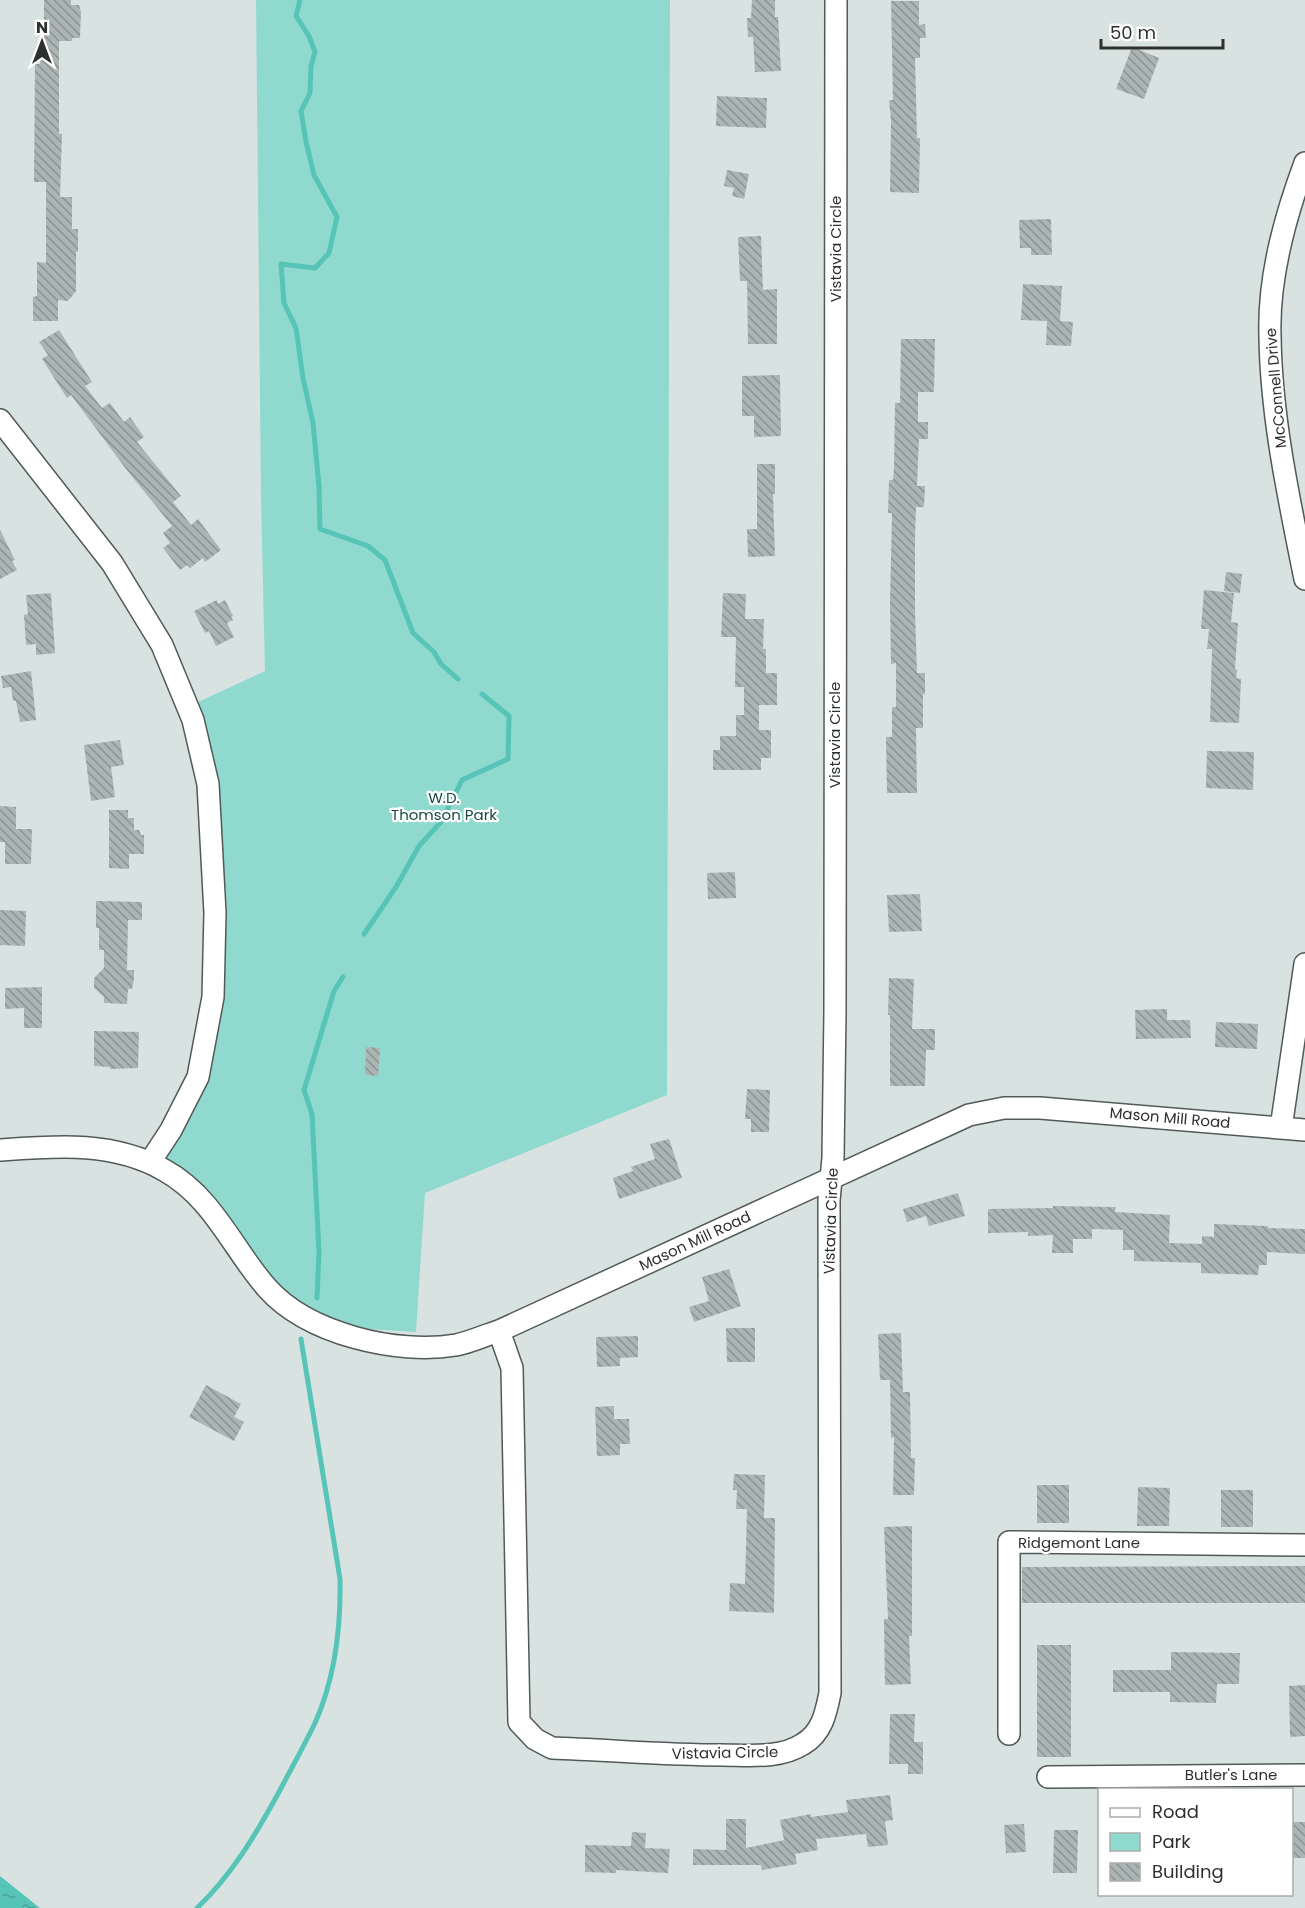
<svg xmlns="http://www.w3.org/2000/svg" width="1305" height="1908" viewBox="0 0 1305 1908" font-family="Poppins,sans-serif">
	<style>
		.green { fill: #90d9ce }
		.water { fill: url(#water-ripples) }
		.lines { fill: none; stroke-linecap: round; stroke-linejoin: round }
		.stream { stroke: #56c4b6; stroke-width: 5 }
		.building { fill: url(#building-back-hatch) }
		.minor-casing { stroke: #515a58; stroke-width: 24 }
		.minor { stroke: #fff; stroke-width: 21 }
		.labels { text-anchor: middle; stroke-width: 4.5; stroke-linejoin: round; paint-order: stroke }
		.street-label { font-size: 15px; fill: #2c302f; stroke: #fff }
		.park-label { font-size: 15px; fill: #184a43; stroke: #fff }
	</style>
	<defs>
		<pattern id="water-ripples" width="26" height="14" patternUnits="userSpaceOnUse" patternTransform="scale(1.5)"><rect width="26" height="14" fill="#56c4b6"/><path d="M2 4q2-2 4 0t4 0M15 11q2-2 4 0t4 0" fill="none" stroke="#47a094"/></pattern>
		<pattern id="building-back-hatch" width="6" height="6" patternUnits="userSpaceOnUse" patternTransform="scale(1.5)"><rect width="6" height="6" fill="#abb5b4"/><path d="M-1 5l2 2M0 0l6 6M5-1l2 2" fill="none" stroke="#8b9493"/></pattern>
	</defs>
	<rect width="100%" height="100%" fill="#d8e3e1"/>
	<path class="green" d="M256 0H670L667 1095 425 1193 416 1332 351 1328 307 1310 274 1280 205 1189 165 1160 208 1081 222 1000 227 913 218 787 198 702 265 671 261 499Z"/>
	<path class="water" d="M0 1876 40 1908H0Z"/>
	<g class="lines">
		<path class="stream" d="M300 0 296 16 309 36 315 52 311 66 310 93 301 111 306 142 314 175 337 217 329 253 315 268 281 264 284 303 296 328 303 378 313 423 319 486 320 529 368 546 385 560 413 633 434 652 441 664 458 679
			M364 934 396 887 419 846 441 822 462 780 508 759 509 716 482 694
			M317 1298 319 1252 312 1114 304 1090 334 991 343 977
			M197 1908C232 1875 256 1834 279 1792 291 1769 304 1746 315 1723 335 1678 341 1627 340 1579L301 1339"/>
	</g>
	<path class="building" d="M44 0H71V5H79L81 12 80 38H72V41H59V134H62L60 197H72V229H78V252H76V291L68 301 58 300V321H33V297L37 296V262L46 263V182H34L35 64H40V51H44Z
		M752 0H775V17H778L781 71 755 72 753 37H748L747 18H751Z
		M891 1H919V25L925 24 926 38H920V58H915L917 138H920L919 193 890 192 891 120 889 100H893Z
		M1132 47 1159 58 1144 99 1116 89Z
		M717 96 767 98 766 128 716 126Z
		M727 170 749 174 744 199 732 196 734 188 724 186Z
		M1051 219 1052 255H1031V248H1020L1019 220Z
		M761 236 763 290 777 289V344H748L747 281H740L738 237Z
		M1023 284 1062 286 1060 321 1073 322 1071 346 1046 345 1047 321 1021 320Z
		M59 330 92 382 85 386 102 408 110 403 124 422 130 417 144 437 137 442 181 496 173 502 191 525 198 519 221 550 205 562 203 558 190 568 187 565 180 570 163 548 170 543 163 533 172 526 126 469 71 395 67 398 42 359 48 355 39 342Z
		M901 339H935L934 392H918V422H928V439H919L917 486H925L924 507H916L915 537V612L917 673H925V694H923V728H916L917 793H887L886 737H892V707H896V663L891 664 890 604 892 513H888L889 480H893L894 469 895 403H900Z
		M780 375 781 436 754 437V416H742V376Z
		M757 464H775V494H773L775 556 748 557 747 529H757Z
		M0 530 15 560 12 561 17 570 0 579Z
		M1226 572 1242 574 1240 593 1224 591Z
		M1204 590 1234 593 1231 622 1238 623 1235 669 1237 670 1236 678 1241 679 1239 723 1210 722 1212 649H1207L1209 629H1201Z
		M51 593 55 653 36 655V644L26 645 24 615 28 614 26 595Z
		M723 593 746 594 745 619H764L763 649H766V673H777V705H759V730H771V758H761V770H713V750H720V736H736V715H744V687H735L736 637H721Z
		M217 600 218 604 225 600 233 616 231 617 233 620 227 623 234 637 216 646 209 631 205 633 194 611Z
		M31 671 36 720 20 722 16 701H13L11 687 3 688 1 676Z
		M120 740 124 765 111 767 115 797 91 801 84 745Z
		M1207 751 1254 752 1253 790 1206 788Z
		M0 806 16 807V829H32L31 864H5V842H0Z
		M109 810H128V818H134V830H139L141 835H144V854H129V869L109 868Z
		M735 872 736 898 708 899 707 873Z
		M920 894 922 931 889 932 887 895Z
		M96 901 142 902V920H128L127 970H134V979L132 989H128L127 1004 104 1003V997L94 988V978L104 968V950H99V928H96Z
		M0 910 26 911 25 946 0 945Z
		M889 978 914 979 912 1029H935V1050H926L925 1086H890V1015H888Z
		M42 987V1028H24V1008L5 1009V988Z
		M1167 1009V1020H1190L1191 1038 1136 1039 1135 1010Z
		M1216 1022 1258 1024 1257 1049 1215 1047Z
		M94 1031 139 1032 138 1068 110 1069V1067L94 1066Z
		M366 1047 380 1048 378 1076 365 1075Z
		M747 1089 770 1090 769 1132H751V1119H745Z
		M669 1139 682 1178 619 1199 613 1178 633 1171 631 1167 655 1159 650 1144Z
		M958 1193 965 1216 929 1226 926 1216 907 1222 903 1209Z
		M1053 1206 1116 1207 1115 1212 1170 1215 1169 1243 1202 1244V1236L1214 1237V1224L1268 1226V1228L1305 1229V1254L1267 1252V1265H1259L1258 1275 1201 1273V1263L1134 1261V1250H1123V1230L1092 1229V1239H1073V1253H1052L1053 1235 1028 1236V1232L988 1233V1209L1053 1208Z
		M729 1269 741 1306 694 1322 689 1307 709 1301 702 1277Z
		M726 1328H755V1362H727Z
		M901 1333 903 1392H910L911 1458H915L914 1495H893L894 1437 891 1438 890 1380H880L878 1334Z
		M638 1336V1357L620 1358V1366L597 1367 596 1337Z
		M206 1385 241 1404 234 1417 244 1422 234 1441 189 1417Z
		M614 1406V1419H629L630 1444H620V1455L597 1456 595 1407Z
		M734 1474 765 1475 764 1518H775L774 1613 729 1611 730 1583 745 1584 747 1509H736L737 1490H733Z
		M1037 1485H1069V1523H1037Z
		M1138 1487 1170 1488 1169 1526H1137Z
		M1221 1490H1253V1527H1221Z
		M912 1526V1636H909L911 1684 885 1685 884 1619H888L884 1527Z
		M1305 1566V1603H1022V1567Z
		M1037 1645H1071V1757H1037Z
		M1171 1652 1240 1653 1239 1684H1217L1216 1703 1170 1702V1692H1113V1670H1171Z
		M1305 1685V1736L1290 1737 1289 1686Z
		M890 1714H915L914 1742H923V1774H908V1764H889Z
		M890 1795 893 1820 885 1821 888 1845 868 1847 866 1834 816 1839 818 1850 795 1854 797 1864 762 1870 761 1865H693V1849L726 1850V1819H746V1848L784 1840 780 1820 811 1814V1817L848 1812 846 1800Z
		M1292 1822H1305V1858H1292Z
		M1024 1824 1026 1852 1006 1853 1004 1825Z
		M1054 1830H1078L1077 1873H1053Z
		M632 1832 646 1833 645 1848 670 1849 668 1873 616 1870V1873L585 1872V1845L631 1846Z"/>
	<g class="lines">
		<g class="minor-casing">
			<path id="minor" d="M1305 163C1285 217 1268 277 1270 336 1271 417 1289 499 1305 579
				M0 420 112 563 162 645 193 720 208 784 215 913 213 997 198 1077 171 1130 150 1162
				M1281 1128 1305 964
				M0 1150C56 1146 113 1141 164 1170 213 1197 232 1248 267 1288 308 1334 397 1355 456 1345 471 1342 485 1335 499 1331L969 1115 1004 1108H1040L1305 1130
				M499 1331 512 1368 519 1722 535 1739 552 1748C609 1750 666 1755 722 1755 749 1755 780 1759 803 1744 822 1733 826 1713 830 1693L829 1200 833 1158 835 1011 836 0
				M1009 1734V1542L1305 1545
				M1048 1777 1305 1775"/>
		</g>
		<use href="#minor" class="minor"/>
	</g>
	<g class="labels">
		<g class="street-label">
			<text transform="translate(836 249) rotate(-90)" y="5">Vistavia Circle</text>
			<text transform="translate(1276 388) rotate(-95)" y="5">McConnell Drive</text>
			<text transform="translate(835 735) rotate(-90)" y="5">Vistavia Circle</text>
			<text transform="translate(1170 1118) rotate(5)" y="5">Mason Mill Road</text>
			<text transform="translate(831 1221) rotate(-88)" y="5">Vistavia Circle</text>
			<text transform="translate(695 1241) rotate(-25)" y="5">Mason Mill Road</text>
			<text x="1079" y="1548">Ridgemont Lane</text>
			<text transform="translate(725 1753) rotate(-1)" y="5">Vistavia Circle</text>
			<text x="1231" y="1780">Butler's Lane</text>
		</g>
		<g class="park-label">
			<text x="444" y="803">W.D.<tspan x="444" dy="17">Thomson Park</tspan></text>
		</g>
	</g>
	<rect x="1098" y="1788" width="195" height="108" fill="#ffffff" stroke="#abacac" stroke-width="1.5"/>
	<rect x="1110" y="1808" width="30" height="9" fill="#ffffff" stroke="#abacac" stroke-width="1.5"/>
	<text x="1152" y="1818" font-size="18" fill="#2c302f">Road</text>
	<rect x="1110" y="1833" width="30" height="18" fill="#90d9ce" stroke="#abacac" stroke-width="1.5"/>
	<text x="1152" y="1848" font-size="18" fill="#2c302f">Park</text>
	<rect x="1110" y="1863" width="30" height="18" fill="url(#building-back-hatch)" stroke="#abacac" stroke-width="1.5"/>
	<text x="1152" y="1878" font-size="18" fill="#2c302f">Building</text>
	<g transform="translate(42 42)" stroke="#ffffff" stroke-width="4.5" paint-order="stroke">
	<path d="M0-4.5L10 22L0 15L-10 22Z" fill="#2c302f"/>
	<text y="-9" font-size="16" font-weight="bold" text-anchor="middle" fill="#2c302f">N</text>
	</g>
	<path d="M1101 39v9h122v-9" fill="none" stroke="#2c302f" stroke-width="3"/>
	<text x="1110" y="39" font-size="18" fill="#2c302f" stroke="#ffffff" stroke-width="4.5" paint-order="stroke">50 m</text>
</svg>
